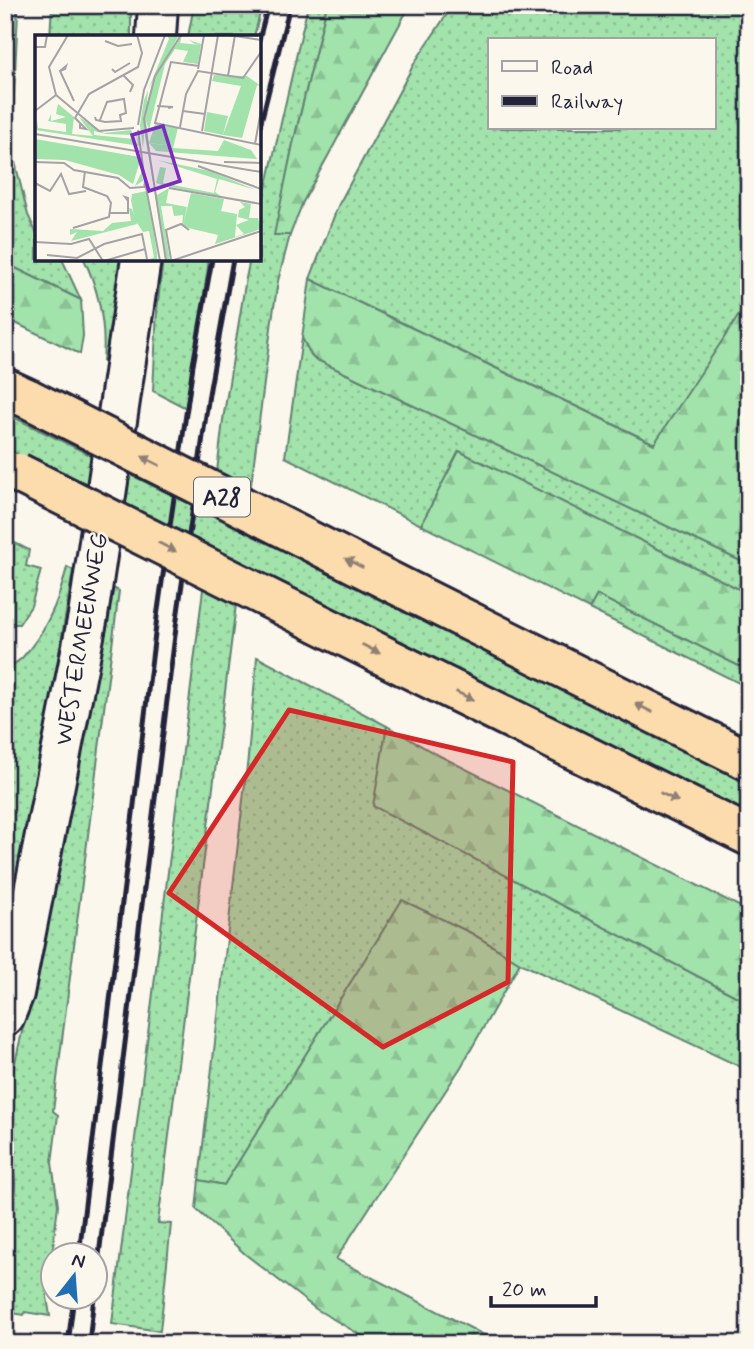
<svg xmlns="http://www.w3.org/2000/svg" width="754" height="1349" viewBox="0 0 754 1349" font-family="Mynerve,sans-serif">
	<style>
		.grass { fill: url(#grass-dots); stroke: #628273; stroke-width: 2; fill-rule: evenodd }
		.forest { fill: url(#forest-firs); stroke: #628273; stroke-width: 2 }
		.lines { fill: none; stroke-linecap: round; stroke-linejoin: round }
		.secondary-casing { stroke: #22223b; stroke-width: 44 }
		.highway-casing { stroke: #22223b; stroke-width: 44 }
		.secondary { stroke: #fbf7ec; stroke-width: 38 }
		.highway { stroke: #fcdcac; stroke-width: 38 }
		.rail { stroke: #22223b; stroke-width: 5 }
		.highway-bridge-casing { stroke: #22223b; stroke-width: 44; stroke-linecap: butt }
		.highway-bridge { stroke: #fcdcac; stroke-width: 38 }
		.oneway { fill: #8f7f74 }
		.marked { fill: #d62828; fill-opacity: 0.2; stroke: #d62828; stroke-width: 5; stroke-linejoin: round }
		.labels { text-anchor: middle; stroke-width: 5; stroke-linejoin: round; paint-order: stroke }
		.shield { fill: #fbf7ec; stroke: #636270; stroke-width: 2 }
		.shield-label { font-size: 23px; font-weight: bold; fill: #22223b }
		.street-label { font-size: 24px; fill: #22223b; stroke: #fbf7ec }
		.inset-road { fill: none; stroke: #a4a2a5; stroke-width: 2 }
		.view { fill: #7b2cbf; fill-opacity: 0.15; stroke: #7b2cbf; stroke-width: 3.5 }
		.inset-edge { fill: none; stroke: #22223b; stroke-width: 3.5 }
	</style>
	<defs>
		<pattern id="grass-dots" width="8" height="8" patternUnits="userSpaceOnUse" patternTransform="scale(1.75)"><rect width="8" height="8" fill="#a2e2ab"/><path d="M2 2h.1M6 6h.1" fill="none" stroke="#8bc294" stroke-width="1.8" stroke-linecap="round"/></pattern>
		<pattern id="forest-firs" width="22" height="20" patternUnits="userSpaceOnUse" patternTransform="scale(1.75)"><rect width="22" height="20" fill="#a2e2ab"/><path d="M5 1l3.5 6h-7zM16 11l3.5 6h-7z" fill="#8bc294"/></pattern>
	</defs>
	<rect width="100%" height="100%" fill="#fbf7ec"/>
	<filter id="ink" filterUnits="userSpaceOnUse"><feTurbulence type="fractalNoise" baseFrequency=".0143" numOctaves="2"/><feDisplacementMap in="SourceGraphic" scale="14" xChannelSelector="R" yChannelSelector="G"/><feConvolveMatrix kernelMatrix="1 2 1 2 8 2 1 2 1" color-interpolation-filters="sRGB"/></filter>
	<g filter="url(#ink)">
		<path class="grass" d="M52 5H131V37H50Z
			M194 5H262L254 37H188Z
			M308 5H327L293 144 275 234 290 235 278 281 272 320 245 532 749 782V817L241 565 158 1223 171 1224 160 1331 112 1324 208 549 5 448V413L212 515 223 420 246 278 250 259H259V219Z
			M453 5H749V300L655 444 310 279 338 206 415 62ZM490 40H714V128H490Z
			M14 93 12 126 15 162 28 215 37 234V259H62L81 300 5 263V96Z
			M84 259H125L110 364 103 361C106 325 100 293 84 259Z
			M163 259H209L188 409 153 391 157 310Z
			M302 338 313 358 749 565V594L459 451 421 525 285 457Z
			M5 538 29 550 26 566 41 570 31 606 19 624H9L5 628Z
			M67 567 73 570C53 690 33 812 5 931V673C10 666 16 663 22 658 46 632 59 601 67 567Z
			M107 585 119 591 53 1111 58 1115 52 1163 58 1205 47 1297 50 1316 25 1312 24 1315 5 1312 7 1283 5 1231 16 1191 13 1165 5 1134V1106L39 958Z
			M597 595 749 671V688L589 609Z
			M257 657 387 726 374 806 749 1003V1071L520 963 471 933 402 901 224 1185 199 1180 248 757Z"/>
		<path class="forest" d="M5 5 18 11 14 93 5 96Z
			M327 5H406L408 9 303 202 290 235H274L293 144Z
			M5 263 81 300 83 336 80 354 5 318Z
			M310 279 654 444 749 300V565L313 358 302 338Z
			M459 451 749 594V671L597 595 589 609 421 525Z
			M387 726 434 753 749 911V1003L373 806Z
			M402 900 471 933 520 963 461 1067 336 1259 488 1337 485 1344H376L316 1309 245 1254 196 1209 199 1180 224 1185Z"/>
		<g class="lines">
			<g class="secondary-casing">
				<path id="secondary" d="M156 37 158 5
					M5 1016 14 993 88 616 141 259"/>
			</g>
			<g class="highway-casing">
				<path id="highway" d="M5 388 29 399
					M415 594 749 761
					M404 666 749 836"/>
			</g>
			<use href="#secondary" class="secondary"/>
			<use href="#highway" class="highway"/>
			<path class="rail" d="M259 40 268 5
				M259 130 290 5
				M79 1254 157 617 193 365 212 259
				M94 1296 177 619 209 394 233 259
				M68 1344 74 1296
				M89 1344 94 1296"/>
			<g class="highway-bridge-casing">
				<path id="highway-bridge" d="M29 399 415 594
					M18 473 404 666"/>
			</g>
			<use href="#highway-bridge" class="highway-bridge"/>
		</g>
		<defs><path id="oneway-solid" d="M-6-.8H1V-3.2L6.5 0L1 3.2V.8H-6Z" transform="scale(1.75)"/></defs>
		<g class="oneway">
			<use href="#oneway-solid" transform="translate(151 461) rotate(-153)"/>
			<use href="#oneway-solid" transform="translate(167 547) rotate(27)"/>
			<use href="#oneway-solid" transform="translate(354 563) rotate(-153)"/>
			<use href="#oneway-solid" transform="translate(371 649) rotate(27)"/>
			<use href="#oneway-solid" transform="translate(465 696) rotate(26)"/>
			<use href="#oneway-solid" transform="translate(644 708) rotate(-153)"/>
			<use href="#oneway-solid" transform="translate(669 797) rotate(26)"/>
		</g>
	</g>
	<path class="marked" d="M289 710 513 762 508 982 383 1047 169 893Z"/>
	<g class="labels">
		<rect class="shield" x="194" y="477.5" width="56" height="39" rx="5"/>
		<g class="shield-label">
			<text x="222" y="505">A28</text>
		</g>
		<g class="street-label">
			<text transform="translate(81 639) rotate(-80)" y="8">WESTERMEENWEG</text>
		</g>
	</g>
	<g transform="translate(35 35)">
		<rect width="226" height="226" fill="#fbf7ec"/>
		<path d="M132 0H144L113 55 108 114 105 90 109 65 134 4ZM147 0 145 8 165 10 160 9 154 5 166 9 163 29 148 27 153 16 140 14 130 29 114 95 111 86 119 153 110 102V89L111 72 120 41ZM23 69 39 82 37 99 58 101 44 82 69 98 96 95 98 100 71 99 59 96V100L99 104 103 110 100 95 105 111 0 95 2 85 3 93 31 97V89L13 86 16 79V86L31 82 21 79ZM172 77 193 81 188 100 169 96ZM120 89 135 92 130 110 114 108ZM0 104 105 122 108 146 100 151 107 136 105 126 98 149 84 140 30 125 0 124ZM134 153 131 168 152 172 148 190 156 158 189 164 186 176 202 179 200 202 209 199 201 190 214 185 203 182 204 175 210 172 205 167 216 169 214 183H223L226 194 180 209 183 200 149 192 147 189 148 180 139 181 137 171H126L135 226H131L119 155 122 160ZM112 156 122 218V226H113L119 222 114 196 108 197 100 185 96 165 97 159ZM94 173 97 174 102 189 36 206 42 197 35 200V194L68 196 77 188 96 186Z" fill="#a2e2ab"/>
		<path d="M179 40 212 41 226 51 222 50 207 103 188 100 206 51 177 46ZM135 92 143 93 138 113 183 116 189 105 216 115 222 124 121 116 114 108 130 110ZM122 125 175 136 221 155 184 144 180 157 187 162 130 151 121 148 125 132 131 133 128 148 179 158 182 144Z" fill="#a2e2ab"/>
		<path class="inset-road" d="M33 0 14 32 21 60 64 96 99 93M194 0 226 5M70 6 83 11 97 9M0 12H10L12 0M164 31 136 27 120 88 226 110M77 34 80 37 95 28M163 34 169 0M25 36 31 31 30 34 25 36 39 66M88 40 98 50 95 57M193 41 200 0M122 71 138 72 133 73M0 76 21 60M148 76 170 79M60 82 61 85 70 87 86 86 85 80 91 78 89 64 72 67 65 85M45 89V93L51 94 40 83 54 59 103 32 107 18 102 0M103 90 109 55 130 0M145 92 151 59 163 36 208 43 226 17M103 95 110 147M167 96 183 0M0 99 226 137M220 109 226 75M0 127 29 128 39 135 83 143 95 153 108 152M189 127 226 128M163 131 226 154M0 148 15 156 26 139 34 159 51 156M109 153 110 147 125 226M134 153 226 169M74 178H93V163L90 162 93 166M38 193 74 182 76 168 72 161 48 152 50 136M0 207 36 209 54 204 68 226M12 220 42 223 69 209 107 199 112 224M136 224 131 195 146 189 154 195M69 226 110 214M131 226 109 84 120 41 146 0M136 226 226 196"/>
		<path class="view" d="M128 91 145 146 114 156 97 100Z"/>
		<rect width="226" height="226" class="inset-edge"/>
	</g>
	<rect width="754" height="1349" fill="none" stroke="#fbf7ec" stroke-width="28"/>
	<rect x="14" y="14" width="726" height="1321" fill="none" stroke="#22223b" stroke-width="2.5" filter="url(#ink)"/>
	<rect x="488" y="38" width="228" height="91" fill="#fbf7ec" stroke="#a4a2a5" stroke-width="2"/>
	<rect x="502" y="61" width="35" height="10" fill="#fbf7ec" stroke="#a4a2a5" stroke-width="2"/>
	<text x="551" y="74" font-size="21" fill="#22223b">Road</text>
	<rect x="502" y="96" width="35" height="10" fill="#22223b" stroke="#a4a2a5" stroke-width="2"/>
	<text x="551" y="108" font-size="21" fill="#22223b">Railway</text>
	<g transform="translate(74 1276) rotate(17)"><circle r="33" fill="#fbf7ec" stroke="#a4a2a5" stroke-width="2"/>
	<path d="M0-5L12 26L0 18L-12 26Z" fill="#1f6fb2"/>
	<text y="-10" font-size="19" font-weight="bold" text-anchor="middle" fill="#22223b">N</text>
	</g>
	<path d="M491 1296v10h105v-10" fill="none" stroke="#22223b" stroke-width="3.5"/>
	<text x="502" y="1296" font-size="21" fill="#22223b" stroke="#fbf7ec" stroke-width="5" paint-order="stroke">20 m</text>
</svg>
